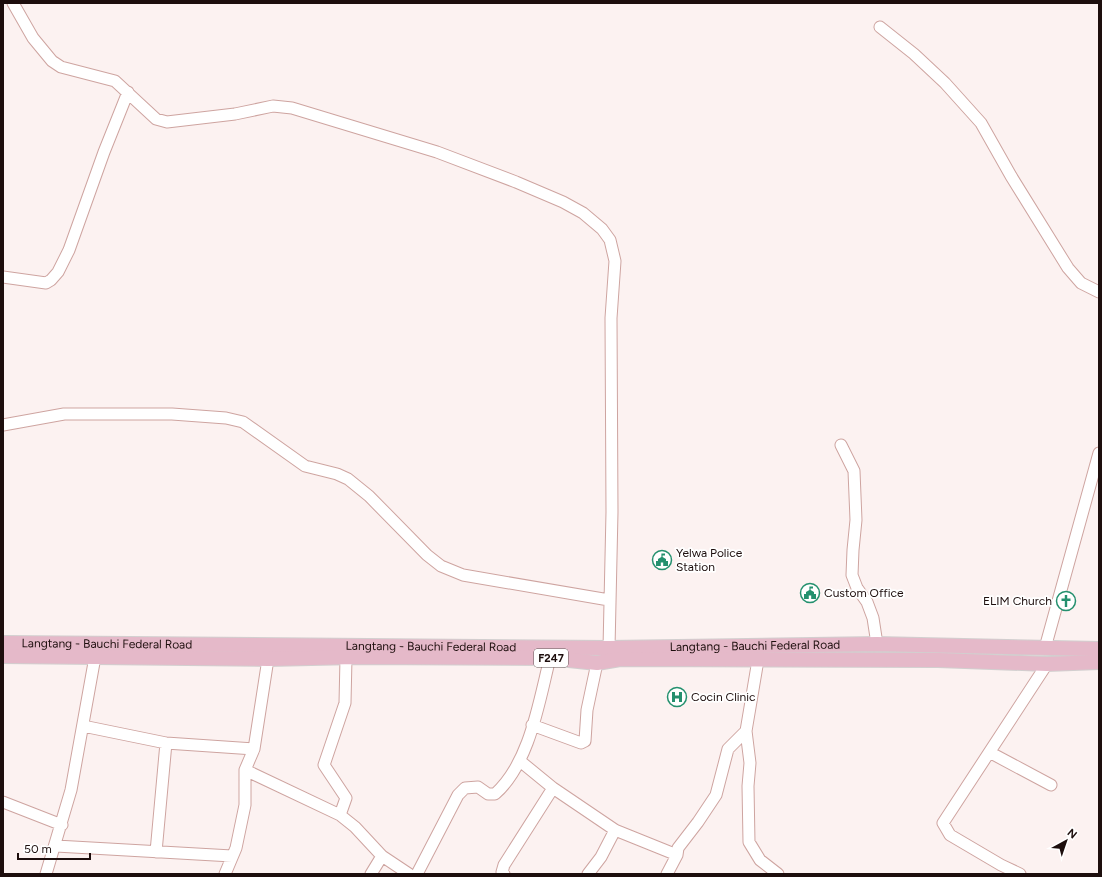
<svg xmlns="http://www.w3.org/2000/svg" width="1102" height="877" viewBox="0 0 1102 877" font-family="Figtree,sans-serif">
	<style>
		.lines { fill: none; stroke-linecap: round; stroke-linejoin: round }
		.minor-casing { stroke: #cea4a0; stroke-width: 13 }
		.major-casing { stroke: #d2cfcf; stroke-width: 16 }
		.minor { stroke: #fff; stroke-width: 11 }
		.major { stroke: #e5b9c9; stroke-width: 14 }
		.labels { text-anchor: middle; stroke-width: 3.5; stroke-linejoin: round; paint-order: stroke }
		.shield { fill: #fff; stroke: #615656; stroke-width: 1 }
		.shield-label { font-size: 11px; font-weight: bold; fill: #1d0e0d }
		.poi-label { font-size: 12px; fill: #1d0e0d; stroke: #fff; text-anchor: start }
		.street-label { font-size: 12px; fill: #1d0e0d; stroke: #fff }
	</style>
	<rect width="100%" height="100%" fill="#fcf2f1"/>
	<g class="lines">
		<g class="minor-casing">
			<path id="minor" d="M13 3 33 38 52 61 61 67 115 81 156 119 167 122 235 114 273 106 292 108 437 152 516 182 563 202 583 213 602 229 610 240 615 261 611 318 612 512 609 648
				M880 27 914 54 945 83 981 123 1011 176 1068 268 1081 283 1099 292
				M3 277 46 283 51 280 58 272 69 250 104 152 128 92
				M3 425 64 414H172L226 418 243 422 305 466 337 474 348 479 369 496 427 555 441 566 463 575 609 600
				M841 445 854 471 856 520 853 550 852 575 857 588 867 602 873 618 877 644
				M1045 648 1099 453
				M532 725 581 743 585 741 587 710 597 663
				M83 726 166 743 254 749
				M746 731 750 763 748 786 749 842 760 860 778 874
				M991 753 1051 785
				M520 761 553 788 615 830 677 855 678 848 698 822 716 795 728 749 746 731 758 660
				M245 770 340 815 355 827 382 856 409 874
				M3 802 62 825
				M340 815 346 798 324 765 345 703 346 658
				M56 846 232 856
				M156 852 166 743
				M46 874 71 790 95 657
				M225 874 236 848 245 805V770L254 749 268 659
				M371 874 382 856
				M417 874 458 795 465 788 478 787 488 794H495C530 763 539 701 550 658
				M504 874 502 872 504 865 553 788
				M588 874 601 857 615 830
				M667 874 677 855
				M1020 874 1001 865 950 835 943 823 1047 664"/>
		</g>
		<g class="major-casing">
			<g id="major">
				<path id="s1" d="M3 643 609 648 877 644 1099 649"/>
				<path d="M3 656 268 659 355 657 550 658 597 663 620 659 938 660 1047 664 1099 662"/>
			</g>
		</g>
		<use href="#minor" class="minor"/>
		<use href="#major" class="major"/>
	</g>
	<defs>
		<g id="civic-ring" transform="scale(1)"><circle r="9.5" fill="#fff" stroke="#24906e" stroke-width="1.5"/><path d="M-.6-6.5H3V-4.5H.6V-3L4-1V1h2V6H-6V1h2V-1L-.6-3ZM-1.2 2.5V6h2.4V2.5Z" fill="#24906e"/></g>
		<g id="church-ring" transform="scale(1)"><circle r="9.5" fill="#fff" stroke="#24906e" stroke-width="1.5"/><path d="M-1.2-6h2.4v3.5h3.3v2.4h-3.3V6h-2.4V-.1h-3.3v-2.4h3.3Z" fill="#24906e"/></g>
		<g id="hospital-ring" transform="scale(1)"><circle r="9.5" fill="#fff" stroke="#24906e" stroke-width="1.5"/><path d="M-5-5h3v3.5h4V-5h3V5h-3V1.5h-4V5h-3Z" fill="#24906e"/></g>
	</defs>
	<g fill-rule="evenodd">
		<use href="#civic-ring" x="662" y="560"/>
		<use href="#civic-ring" x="810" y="593"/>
		<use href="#church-ring" x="1066" y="601"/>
		<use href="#hospital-ring" x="677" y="697"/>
	</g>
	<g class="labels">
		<rect class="shield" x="534" y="649" width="34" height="18" rx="3"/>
		<g class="shield-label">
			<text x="551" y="662">F247</text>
		</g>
		<g class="poi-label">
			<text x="676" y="557">Yelwa Police<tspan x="676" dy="14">Station</tspan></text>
			<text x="824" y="597">Custom Office</text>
			<text x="1052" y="605" text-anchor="end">ELIM Church</text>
			<text x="691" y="701">Cocin Clinic</text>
		</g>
		<g class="street-label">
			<text dy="4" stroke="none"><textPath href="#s1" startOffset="104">Langtang - Bauchi Federal Road</textPath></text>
			<text dy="4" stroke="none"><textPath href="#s1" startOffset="428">Langtang - Bauchi Federal Road</textPath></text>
			<text dy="4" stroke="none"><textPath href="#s1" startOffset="752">Langtang - Bauchi Federal Road</textPath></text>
		</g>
	</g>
	<rect width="1102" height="877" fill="none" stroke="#1d0e0d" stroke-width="8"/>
	<g transform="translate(1066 841) rotate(40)" stroke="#ffffff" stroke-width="3" paint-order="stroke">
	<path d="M0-3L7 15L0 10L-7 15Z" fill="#1d0e0d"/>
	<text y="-6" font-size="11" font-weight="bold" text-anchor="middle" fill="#1d0e0d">N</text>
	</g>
	<path d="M18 853v6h72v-6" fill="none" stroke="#1d0e0d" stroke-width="2"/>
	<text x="24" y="853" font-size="12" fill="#1d0e0d" stroke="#ffffff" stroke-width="3" paint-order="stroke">50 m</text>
</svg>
